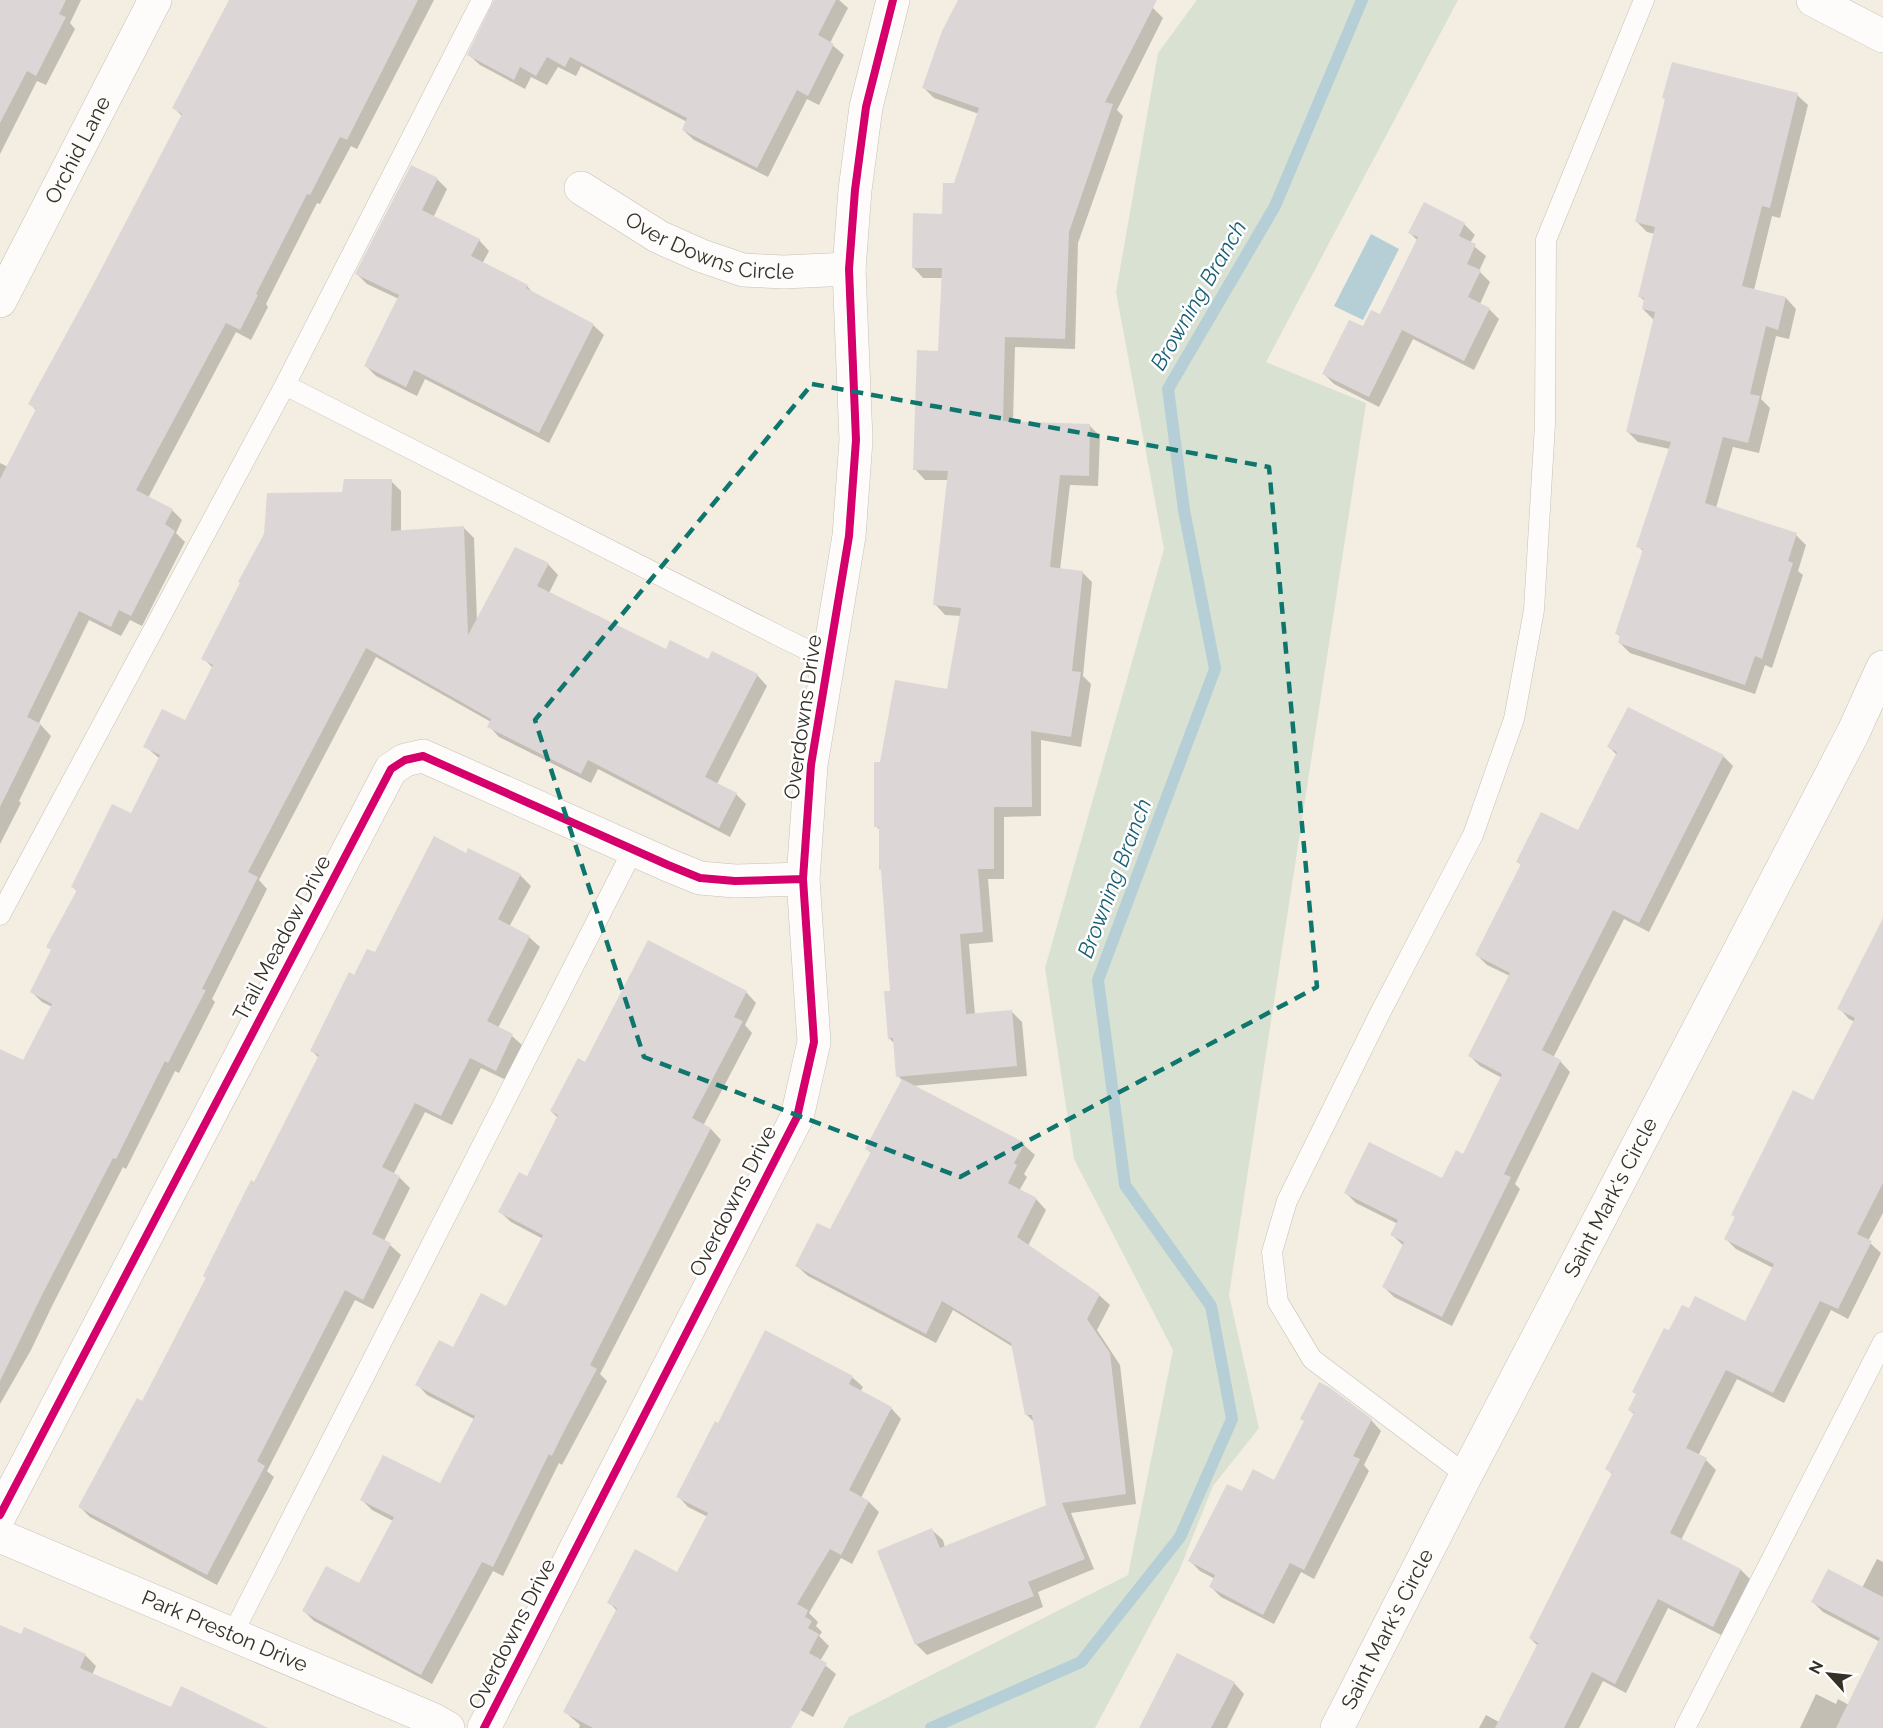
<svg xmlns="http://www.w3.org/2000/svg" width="1883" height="1728" viewBox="0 0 1883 1728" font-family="Raleway,sans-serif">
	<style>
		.green { fill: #d9e2d2 }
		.water { fill: #b6cfd6 }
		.shadow { fill: #0003 }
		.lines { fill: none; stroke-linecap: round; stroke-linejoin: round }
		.stream { stroke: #b6cfd6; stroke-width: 12 }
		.building { fill: #dcd6d7 }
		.lane-casing { stroke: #c6c1b7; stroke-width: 21 }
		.street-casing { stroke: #c6c1b7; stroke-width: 34 }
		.primary-casing { stroke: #c6c1b7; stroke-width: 34 }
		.lane { stroke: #fdfcfa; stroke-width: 20 }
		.street { stroke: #fdfcfa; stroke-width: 33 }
		.primary { stroke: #fdfcfa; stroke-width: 33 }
		.cycleway-casing { stroke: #fff; stroke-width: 11 }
		.cycleway { stroke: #d6006c; stroke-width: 8 }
		.marked { fill: none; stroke: #0f766e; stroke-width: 4.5; stroke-dasharray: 12 8; stroke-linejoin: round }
		.labels { text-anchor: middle; stroke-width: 5; stroke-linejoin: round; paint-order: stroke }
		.street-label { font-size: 21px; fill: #353128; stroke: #fff }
		.water-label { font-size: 22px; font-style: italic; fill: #195f76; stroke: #fff }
	</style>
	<rect width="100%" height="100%" fill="#f3eee1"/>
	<path class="green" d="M1197 0H1458L1266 362 1366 403 1229 1295 1259 1428 1213 1486 1179 1571 1095 1728H843L849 1717 1128 1575 1173 1350 1074 1159 1045 968 1164 549 1116 292 1158 53Z"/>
	<path class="water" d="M1371 234 1399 249 1363 320 1334 306Z"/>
	<path class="shadow" d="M0 0H81L70 23 75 29 46 85 37 81 0 154Z
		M236 0H434L357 149 351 146 320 204 317 203 266 304 268 307 251 340 236 332 148 498 172 510 182 520 176 533 185 542 142 626 130 620 121 636 89 620 39 723 51 736 19 801 21 803 0 844V463L8 467 37 411 30 404 183 117 174 108Z
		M495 0H839L848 8 830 43 844 55 819 105 807 99 768 177 694 140 683 130 687 122 581 66 576 76 558 67 547 85 531 77 525 89 480 65 469 55Z
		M959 0H1137L1153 8 1163 18 1117 110 1123 116 1078 243 1075 349 1015 347 1013 423 1090 426 1100 436 1098 486 1070 485 1060 570 1082 572 1092 582 1083 676 1091 684 1081 747 1041 740V816L1004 817V879H988L993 942 969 944 975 1015 1012 1012 1022 1022 1027 1076 912 1086 1024 1145 1035 1155 1024 1174 1027 1177 1019 1191 1036 1199 1046 1210 1028 1246 1099 1295 1110 1305 1097 1330 1120 1365 1136 1504 1071 1513 1094 1569 1038 1592 1043 1607 927 1655 916 1644 932 1530 943 1540 945 1548 1049 1506 1047 1504 1035 1423 1026 1414 1013 1347 953 1310 936 1343 808 1276 797 1266 830 1231 872 1154 867 1149 903 1081 898 1076 895 1044 889 1038 892 992 881 831 876 826 882 763 948 690 961 616 945 615 935 604 949 480H925L915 469 940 353 943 278H923L913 267 944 215 979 114 934 98 924 88Z
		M1797 95 1808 105 1780 218 1772 216 1754 290 1786 298 1796 309 1789 339 1776 336 1761 399 1770 408 1759 453 1733 447 1716 508 1796 535 1806 545 1798 571 1803 575 1772 668 1765 665 1755 694 1630 653 1620 643 1621 637 1617 634 1644 552 1638 546 1670 449 1638 442 1627 431 1654 320 1643 309 1645 301 1640 297 1655 234 1647 232 1637 222 1666 101 1664 98Z
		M437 179 447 189 433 218 479 240 489 251 482 264 527 286 534 294 593 325 604 335 549 443 425 379 417 396 376 376 366 366 399 299 367 284 357 274Z
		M1464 224 1475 235 1470 243 1486 256 1479 271 1490 282 1480 304 1489 309 1499 319 1474 370 1413 339 1379 407 1334 384 1324 374 1364 328 1381 316 1418 241 1410 233Z
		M391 481 401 491V532L464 528 474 538 477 621 548 564 558 575 549 593 666 651 757 675 767 686 717 784 736 794 746 804 730 837 598 769 591 783 499 737 489 726 491 722 376 657 259 880 267 889 212 999 215 1002 179 1073 175 1071 126 1169 123 1167 53 1304 31 1350 0 1404V1054L24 1062 52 1007 42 1002 32 992 52 951 77 891 73 887 132 815 160 759 145 746 185 722 213 668 203 658 344 493Z
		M1609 747 1723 756 1733 766 1649 932 1624 919 1553 1058 1560 1061 1570 1072 1515 1184 1520 1189 1452 1326 1394 1297 1384 1287 1404 1246 1392 1235 1398 1224 1356 1203 1346 1193 1443 1180 1464 1156 1502 1078 1480 1066 1470 1056 1510 976 1487 965 1477 955 1522 866 1518 862 1578 832 1617 755Z
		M466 855 520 875 531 886 509 927 529 937 540 947 498 1028 512 1036 523 1046 506 1080 481 1068 452 1125 425 1112 393 1175 400 1178 410 1188 384 1241 390 1245 401 1255 373 1309 355 1300 267 1471 274 1477 217 1585 90 1517 80 1507 142 1403 319 1058 311 1050 354 977Z
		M1883 931V1213L1868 1241 1881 1253 1848 1319 1831 1310 1784 1403 1737 1379 1698 1456 1706 1460 1716 1470 1681 1540 1741 1570 1751 1580 1723 1636 1668 1608 1626 1693 1603 1681 1579 1728H1479L1486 1715 1499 1722 1538 1646 1530 1638 1613 1475 1607 1469 1635 1415 1629 1410 1669 1332 1746 1323 1773 1268 1736 1249 1725 1238 1814 1102 1855 1022 1849 1019 1839 1008Z
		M746 992 756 1003 745 1025 752 1033 703 1126 711 1129 721 1140 600 1374 607 1381 562 1465 559 1463 503 1576 493 1571 432 1684 314 1621 304 1611 359 1585 393 1521 372 1510 362 1500 441 1485 474 1419 427 1395 417 1384 453 1349 507 1308 543 1239 511 1222 500 1212 527 1178 558 1118 551 1111 586 1064Z
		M852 1377 863 1387 860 1392 891 1408 901 1419 861 1498 869 1502 879 1512 852 1564 841 1558 809 1613 818 1622 816 1626 822 1632 819 1636 829 1646 820 1661 836 1674 813 1717 793 1706 781 1728H579L580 1725 565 1712 617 1611 609 1602 677 1574 708 1517 688 1507 678 1496 718 1425Z
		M1371 1420 1381 1431 1364 1465 1369 1471 1314 1579 1301 1572 1274 1624 1221 1597 1211 1587 1215 1579 1200 1571 1190 1561 1242 1493 1275 1482Z
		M1877 1559 1883 1562V1728H1800L1816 1694 1836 1704 1838 1699 1849 1705 1880 1642 1823 1612 1813 1602 1862 1588Z
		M0 1627 21 1636 85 1655 96 1666 92 1675 172 1709 266 1728H0Z
		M1234 1683 1244 1694 1227 1728H1141Z"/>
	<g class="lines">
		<path class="stream" d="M931 1728 1081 1662 1180 1537 1232 1419 1211 1306 1125 1185 1098 980 1215 669 1184 510 1168 389 1275 206 1362 0"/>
	</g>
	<path class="building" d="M0 0H66L59 14 66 17 36 76 27 71 0 123Z
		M229 0H418L347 140 340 137 310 195 307 194 256 294 258 295 240 330 226 323 136 490 173 509 165 524 175 531 131 616 119 610 111 627 79 611 27 717 41 724 0 807V479L36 409 28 404 94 283 182 114 172 108Z
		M494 0H836L818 35 834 44 808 96 797 90 757 168 682 130 687 118 570 57 565 67 547 57 536 76 520 67 514 80 467 55Z
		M958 0H1157L1105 102 1113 104 1069 232 1065 339 1005 337 1003 421 1090 424 1089 476 1060 475 1050 567 1083 571 1072 671 1081 672 1071 737 1031 731 1032 807H994V869H978L983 932 960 934 966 1014 1012 1010 1017 1066 896 1077 893 1038 888 1039 884 991H890L881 870H879V827H874V762H880L895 680 947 689 961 608 933 605 948 471 913 470 917 350 938 351 942 268H912L913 213 942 214 943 183H954L979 108 922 88 942 31Z
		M1672 62 1798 93 1770 208 1762 206 1742 286 1786 297 1778 330 1766 326 1750 394 1760 396 1748 443 1723 437 1705 503 1797 533 1788 561 1793 563 1762 659 1755 656 1745 685 1618 643 1620 635 1615 634 1643 549 1636 547 1671 442 1626 432 1655 312 1642 309 1644 298 1638 297 1655 227 1635 222 1665 99 1662 98Z
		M411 165 438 178 422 210 480 239 471 256 528 285 526 288 594 324 539 433 414 370 406 387 364 366 399 295 355 274Z
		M1424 202 1465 223 1459 236 1476 244 1467 264 1481 270 1468 297 1490 308 1464 361 1402 330 1369 397 1322 374 1349 320 1363 326 1371 310 1380 314 1418 237 1408 233Z
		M344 479H392L391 531 464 526 468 635 515 547 549 563 537 586 666 649 670 640 708 659 712 651 758 674 705 777 737 793 719 828 588 760 581 774 487 727 491 719 366 648 248 872 258 877 202 989 206 990 168 1063 165 1061 116 1159 113 1158 43 1293 0 1381V1049L23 1060 52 1004 30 992 51 950 46 947 77 890 71 887 112 804 131 813 160 755 143 747 162 709 185 720 213 665 201 659 240 583 238 582 264 534 267 493 342 492Z
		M1628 707 1724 755 1639 923 1613 910 1542 1050 1561 1060 1504 1174 1511 1177 1442 1317 1382 1287 1404 1242 1390 1235 1398 1220 1344 1193 1369 1142 1442 1178 1456 1150 1463 1154 1502 1074 1468 1056 1510 973 1475 955 1521 864 1516 862 1541 812 1578 830 1617 752 1607 747Z
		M434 836 466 853 468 848 521 874 498 919 530 936 487 1021 513 1034 496 1071 470 1058 441 1116 415 1103 382 1167 400 1176 372 1234 391 1243 363 1300 345 1290 257 1461 265 1466 207 1575 78 1507 137 1398 142 1401 206 1278 203 1276 251 1180 254 1182 319 1055 310 1051 349 972 354 975 367 949 375 952Z
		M1883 918V1183L1857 1234 1872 1241 1838 1309 1820 1301 1773 1393 1726 1370 1686 1448 1707 1458 1670 1533 1741 1569 1713 1627 1658 1599 1615 1684 1592 1672 1564 1728H1495L1538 1643 1529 1638 1612 1473 1605 1469 1634 1413 1628 1410 1636 1394 1632 1392 1664 1328 1669 1330 1682 1305 1689 1308 1695 1296 1745 1321 1774 1264 1724 1239 1735 1217 1731 1215 1793 1090 1813 1100 1855 1018 1837 1009Z
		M648 940 747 991 734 1017 743 1021 692 1118 711 1128 590 1365 597 1369 560 1439 552 1456 549 1454 493 1567 482 1562 421 1675 302 1611 326 1566 359 1583 394 1517 360 1500 383 1455 440 1483 475 1416 415 1385 439 1340 453 1347 481 1293 506 1306 543 1235 498 1212 519 1172 527 1176 558 1115 550 1111 578 1058 585 1062Z
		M902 1079 1025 1143 1014 1163 1017 1165 1008 1183 1037 1198 1017 1237 1100 1294 1087 1319 1110 1353 1126 1494 1062 1503 1085 1559 1028 1582 1034 1596 915 1645 877 1551 932 1528 940 1548 1049 1504 1046 1505 1032 1415H1025L1011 1343 942 1301 926 1334 795 1266 817 1223 830 1229 871 1152 865 1149Z
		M765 1330 853 1376 849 1384 892 1407 849 1490 869 1501 841 1555 830 1549 797 1604 808 1610 805 1617 812 1621 808 1628 819 1634 809 1653 827 1663 791 1728H593L563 1712 617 1608 607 1603 635 1549 677 1572 708 1513 676 1497 715 1421 718 1423Z
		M1319 1382 1329 1387 1372 1419 1353 1456 1360 1459 1304 1570 1290 1563 1263 1615 1209 1587 1215 1575 1188 1561 1227 1484 1242 1491 1253 1469 1274 1480 1304 1421 1300 1419Z
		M1828 1569 1883 1597V1728H1836L1880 1638 1811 1602Z
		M0 1625 21 1634 24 1627 86 1654 80 1668 171 1707 181 1686 268 1728H0Z
		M1177 1653 1235 1682 1211 1728H1139Z"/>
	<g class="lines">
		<g class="lane-casing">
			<path id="lane" d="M285 385 783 638 828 660
				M0 915 285 385 482 0
				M1466 1475 1312 1359 1278 1302 1272 1252 1287 1201 1379 1015 1473 835 1514 719 1534 610 1545 424 1546 240 1644 0
				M232 1635 633 850
				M1685 1728 1883 1342"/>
		</g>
		<g class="street-casing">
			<g id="street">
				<path id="s1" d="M581 188 659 237 702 256 743 270 784 272 849 269"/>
				<path id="s2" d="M0 301 155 0"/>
				<path d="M0 1515 391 769 405 760 423 756 668 865 700 878 735 881 803 879"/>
				<path id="s3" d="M0 1536 434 1720 448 1728"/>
				<path d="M484 1728 797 1117 814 1042 803 879 811 765 849 536 856 440 849 269 855 190 866 107 893 0"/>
				<path id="s4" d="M1337 1728 1466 1475 1853 733 1883 667"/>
			</g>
		</g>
		<g class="primary-casing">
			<path id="primary" d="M1813 0 1883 36"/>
		</g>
		<use href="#lane" class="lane"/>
		<use href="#street" class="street"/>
		<use href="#primary" class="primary"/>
		<g class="cycleway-casing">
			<path id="cycleway" d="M0 1515 391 769 405 760 423 756 668 865 700 878 735 881 803 879
				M484 1728 797 1117 814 1042 803 879 811 765 849 536 856 440 849 269 855 190 866 107 893 0"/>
		</g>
		<use href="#cycleway" class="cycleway"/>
	</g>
	<path class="marked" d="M812 384 1269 467 1317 987 960 1177 644 1057 535 720Z"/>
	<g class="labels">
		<g class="street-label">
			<text dy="7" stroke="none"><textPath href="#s2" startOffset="170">Orchid Lane</textPath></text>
			<text dy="7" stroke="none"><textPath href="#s1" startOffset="144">Over Downs Circle</textPath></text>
			<text transform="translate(803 717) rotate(-82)" y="7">Overdowns Drive</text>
			<text transform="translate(282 938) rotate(-62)" y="7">Trail Meadow Drive</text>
			<text dy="7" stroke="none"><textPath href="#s4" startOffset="597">Saint Mark's Circle</textPath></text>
			<text transform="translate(733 1201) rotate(-63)" y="7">Overdowns Drive</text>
			<text dy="7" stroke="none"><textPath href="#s4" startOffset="111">Saint Mark's Circle</textPath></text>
			<text dy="7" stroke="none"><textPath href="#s3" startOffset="244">Park Preston Drive</textPath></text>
			<text transform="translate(512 1634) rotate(-63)" y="7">Overdowns Drive</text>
		</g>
		<g class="water-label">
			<text transform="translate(1198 295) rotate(-60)" y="8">Browning Branch</text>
			<text transform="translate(1114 878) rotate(-69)" y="8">Browning Branch</text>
		</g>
	</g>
	<g transform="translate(1829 1674) rotate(297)" stroke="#ffffff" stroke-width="4.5" paint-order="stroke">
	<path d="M0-4.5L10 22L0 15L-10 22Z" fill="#353128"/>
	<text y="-9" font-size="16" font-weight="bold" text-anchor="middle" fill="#353128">N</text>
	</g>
</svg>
